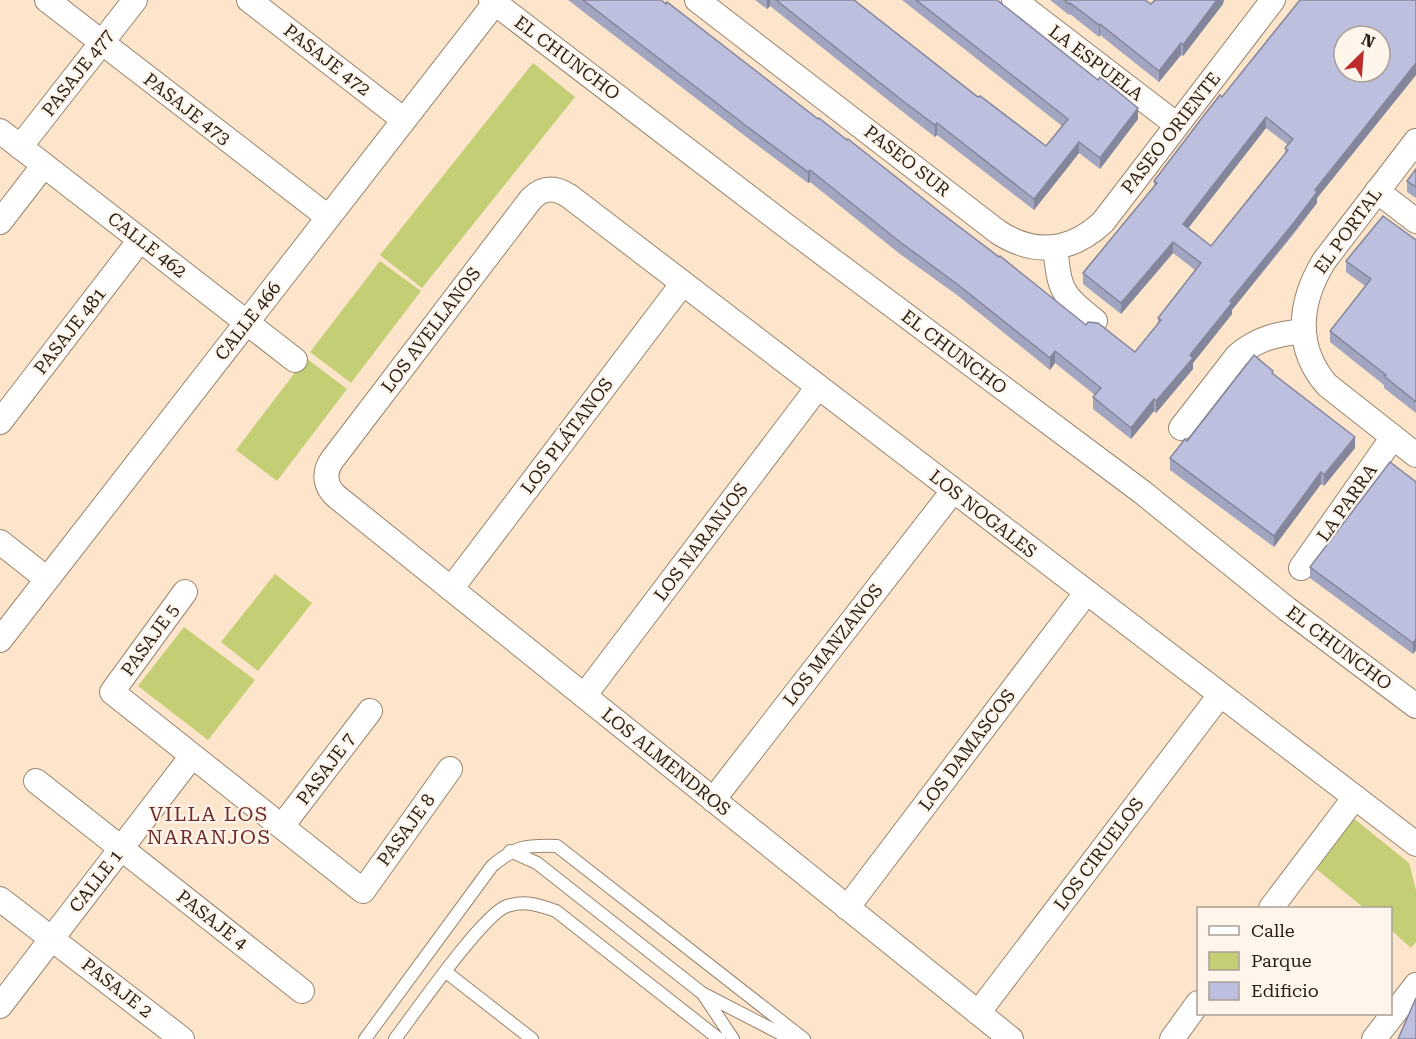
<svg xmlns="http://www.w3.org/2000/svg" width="1416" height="1039" viewBox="0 0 1416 1039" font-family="'Roboto Serif',serif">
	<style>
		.green { fill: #c4ce74 }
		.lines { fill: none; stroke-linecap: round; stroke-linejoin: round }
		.lane-casing { stroke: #99846d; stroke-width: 14 }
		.street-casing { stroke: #99846d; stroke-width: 26 }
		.lane { stroke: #fff; stroke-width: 12 }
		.street { stroke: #fff; stroke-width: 24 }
		.wall { fill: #a2a5bf; fill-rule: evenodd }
		.shaded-wall { fill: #84869b }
		.building { fill: #bcc0de; stroke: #84869b; stroke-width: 1.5; fill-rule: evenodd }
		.labels { text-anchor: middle; stroke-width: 4.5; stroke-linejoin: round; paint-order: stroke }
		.street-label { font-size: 18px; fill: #271e15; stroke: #fff5eb }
		.neighbourhood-label { font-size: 20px; letter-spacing: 1.5px; fill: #712b27; stroke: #fff5eb }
	</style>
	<rect width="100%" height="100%" fill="#fde5cc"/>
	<path class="green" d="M533 63 575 97 422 288 380 255Z
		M380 261 421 291 351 383 310 352Z
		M306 358 347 389 277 481 236 450Z
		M275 574 312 603 258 671 221 642Z
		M184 627 255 680 208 740 138 686Z
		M1352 817 1409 863 1416 890V942L1411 948 1391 930 1390 908H1364L1315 868Z"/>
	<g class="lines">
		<g class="lane-casing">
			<path id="lane" d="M510 851 537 863 702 993 791 1039
				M446 972 532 1039
				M703 994 733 1039
				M365 1039 492 866C516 846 525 845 557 846L804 1039
				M395 1039C414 1014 483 914 507 906 527 900 538 905 556 911L719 1039"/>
		</g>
		<g class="street-casing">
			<path id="street" d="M47 0 328 217
				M249 0 404 120
				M491 0 789 228 1142 492 1287 609 1416 706
				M697 0 998 232C1035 256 1071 252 1103 222L1273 0
				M1014 0 1177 125
				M0 131 295 360
				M1416 141 1324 261C1299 302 1294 347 1327 385L1416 455
				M20 147 135 0
				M1377 191 1416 221
				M0 222 44 165
				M1055 247C1060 291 1060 293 1095 321
				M0 422 140 240
				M1181 428 1237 356C1257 338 1278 334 1304 331
				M0 542 47 579
				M1301 568 1393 437
				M451 589 683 283
				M185 592 112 692 363 891 450 769
				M0 640 495 3
				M584 696 818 387
				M36 781 302 991
				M713 800 953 491
				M282 826 370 711
				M0 899 182 1039
				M847 908 1086 593
				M1271 908 1355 797
				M0 1006 192 756
				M978 1013 1220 695
				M1011 1039 337 497C325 487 323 473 332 460L531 199C543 187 555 187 569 196L1416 844
				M1172 1039 1198 1003
				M1374 1039 1416 985"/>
		</g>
		<use href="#lane" class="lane"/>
		<use href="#street" class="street"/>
	</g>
	<path class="wall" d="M568 0H661L940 212 1086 325 1135 352 1158 323V318L1195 270 1173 253 1121 314 1083 284V273L1154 187V181L1222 97 1416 0V75L1317 198V203L1296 231 1232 310V314L1193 363V369L1156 413 1154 411 1131 439 1093 409V397L1095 395 1055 363 1050 370 957 295 900 254 810 182 808 183 749 139ZM1266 128 1288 145 1285 148V154L1211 246 1188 228Z
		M755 0H854L978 97 1046 146 1062 126 902 0H997L1138 119 1100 169 1079 153 1034 210 937 135 935 137 903 112 770 6 767 9Z
		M1050 0H1145L1151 4 1223 1V4L1183 56 1181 55 1159 82 1100 35 1099 37 1070 14 1069 15Z
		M1416 169V198L1407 192V181Z
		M1416 240V413L1384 388V385L1330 342V331L1365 286 1346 272V261Z
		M1273 374 1355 448 1324 486 1321 484 1274 547 1170 470V458L1187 441Z
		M1416 482V650L1413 654 1310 578V567Z"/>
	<path class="shaded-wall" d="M767 0H770V6L767 9Z
		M1217 0H1224L1223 4 1183 56V45Z
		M1100 24V35L1099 37V25Z
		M1181 43V55L1159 82V71Z
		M1416 63V75L1317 198V203L1232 310V314L1193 363V369L1156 413V401L1190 355 1315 190Z
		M1138 108V119L1100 169V158Z
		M1266 117V128L1183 235V224Z
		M937 123V135L935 137V125Z
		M1079 142V153L1034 210V199Z
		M810 170V182L808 183V172Z
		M1173 242V253L1121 314V303Z
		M1055 351V363L1050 370V358Z
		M1154 399V411L1131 439V428Z
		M1355 437V448L1324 486V475Z
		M1321 472V484L1274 547V536Z
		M1416 639V650L1413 654V643Z"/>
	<path class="building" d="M583 0H661L666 4 667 2 818 119 819 118 847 140 848 139 940 212 999 257 1000 256 1086 325 1088 322 1098 323 1135 352 1161 320 1158 318 1201 263 1173 242 1121 303 1083 273 1157 183 1154 181 1205 114 1220 95 1222 97 1300 0H1416V63L1315 190 1317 192 1296 220 1230 301 1232 303 1190 355 1193 358 1156 401 1154 399 1131 428 1093 397 1101 388 1055 351 1050 358 957 284 900 242 810 170 808 172 749 128ZM1344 36H1380V72H1344ZM1266 117 1293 139 1285 148 1288 150 1211 246 1183 224Z
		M776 0H854L978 97 980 96 1046 146 1068 119 916 0H997L1098 80 1100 77 1138 108 1100 158 1079 142 1034 199 937 123 935 125 903 101Z
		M1064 0H1145L1151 4 1155 0H1217L1183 45 1181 43 1159 71 1100 24 1099 25 1070 3 1069 4Z
		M1416 169V187L1407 181Z
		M1383 216 1416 240V402L1384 376 1386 375 1330 331 1371 279 1346 261Z
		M1254 355 1273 371 1272 373 1355 437 1324 475 1321 472 1274 536 1170 458 1185 439 1187 441Z
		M1390 462 1416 482V639L1413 643 1310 567Z
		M1416 998V1039H1398Z"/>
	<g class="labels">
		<g class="street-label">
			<text transform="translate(567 58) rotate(37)" y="6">EL CHUNCHO</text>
			<text transform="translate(327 60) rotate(38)" y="6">PASAJE 472</text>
			<text transform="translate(1096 63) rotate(37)" y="6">LA ESPUELA</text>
			<text transform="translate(78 73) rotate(-52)" y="6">PASAJE 477</text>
			<text transform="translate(187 109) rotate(38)" y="6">PASAJE 473</text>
			<text transform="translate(1171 133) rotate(-52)" y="6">PASEO ORIENTE</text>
			<text transform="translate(907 161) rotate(38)" y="6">PASEO SUR</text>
			<text transform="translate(1348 231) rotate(-54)" y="6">EL PORTAL</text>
			<text transform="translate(147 245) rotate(38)" y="6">CALLE 462</text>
			<text transform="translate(248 321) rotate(-52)" y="6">CALLE 466</text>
			<text transform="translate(431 330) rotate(-53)" y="6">LOS AVELLANOS</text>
			<text transform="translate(70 331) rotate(-52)" y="6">PASAJE 481</text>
			<text transform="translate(954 352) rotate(37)" y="6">EL CHUNCHO</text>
			<text transform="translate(567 436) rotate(-53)" y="6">LOS PLÁTANOS</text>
			<text transform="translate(1347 503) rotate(-55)" y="6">LA PARRA</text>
			<text transform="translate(983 514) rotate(38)" y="6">LOS NOGALES</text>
			<text transform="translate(701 542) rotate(-53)" y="6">LOS NARANJOS</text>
			<text transform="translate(150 640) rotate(-54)" y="6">PASAJE 5</text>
			<text transform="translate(833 645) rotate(-52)" y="6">LOS MANZANOS</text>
			<text transform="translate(1339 648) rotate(37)" y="6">EL CHUNCHO</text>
			<text transform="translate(967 750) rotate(-53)" y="6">LOS DAMASCOS</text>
			<text transform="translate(666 762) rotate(39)" y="6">LOS ALMENDROS</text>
			<text transform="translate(326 769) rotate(-53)" y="6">PASAJE 7</text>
			<text transform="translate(406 830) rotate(-54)" y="6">PASAJE 8</text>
			<text transform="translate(1099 854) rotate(-53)" y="6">LOS CIRUELOS</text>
			<text transform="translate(96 881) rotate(-52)" y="6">CALLE 1</text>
			<text transform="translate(212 920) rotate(38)" y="6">PASAJE 4</text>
			<text transform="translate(117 988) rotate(38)" y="6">PASAJE 2</text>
		</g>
		<g class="neighbourhood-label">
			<text x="209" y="821">VILLA LOS<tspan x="209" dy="23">NARANJOS</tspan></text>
		</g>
	</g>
	<rect x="1197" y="907" width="195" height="108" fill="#fff5eb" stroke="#a99f95" stroke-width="1.5"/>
	<rect x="1209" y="926" width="30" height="9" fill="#ffffff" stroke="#a99f95" stroke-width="1.5"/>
	<text x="1251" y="937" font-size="18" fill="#271e15">Calle</text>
	<rect x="1209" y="952" width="30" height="18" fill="#c4ce74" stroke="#a99f95" stroke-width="1.5"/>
	<text x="1251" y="967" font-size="18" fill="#271e15">Parque</text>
	<rect x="1209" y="982" width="30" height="18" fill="#bcc0de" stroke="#a99f95" stroke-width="1.5"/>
	<text x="1251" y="997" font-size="18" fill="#271e15">Edificio</text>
	<g transform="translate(1362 54) rotate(25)"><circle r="28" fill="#fff5eb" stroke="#a99f95" stroke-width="1.5"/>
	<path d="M0-4.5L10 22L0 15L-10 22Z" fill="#bb2c2c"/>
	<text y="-9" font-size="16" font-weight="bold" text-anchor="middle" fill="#271e15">N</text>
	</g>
</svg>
